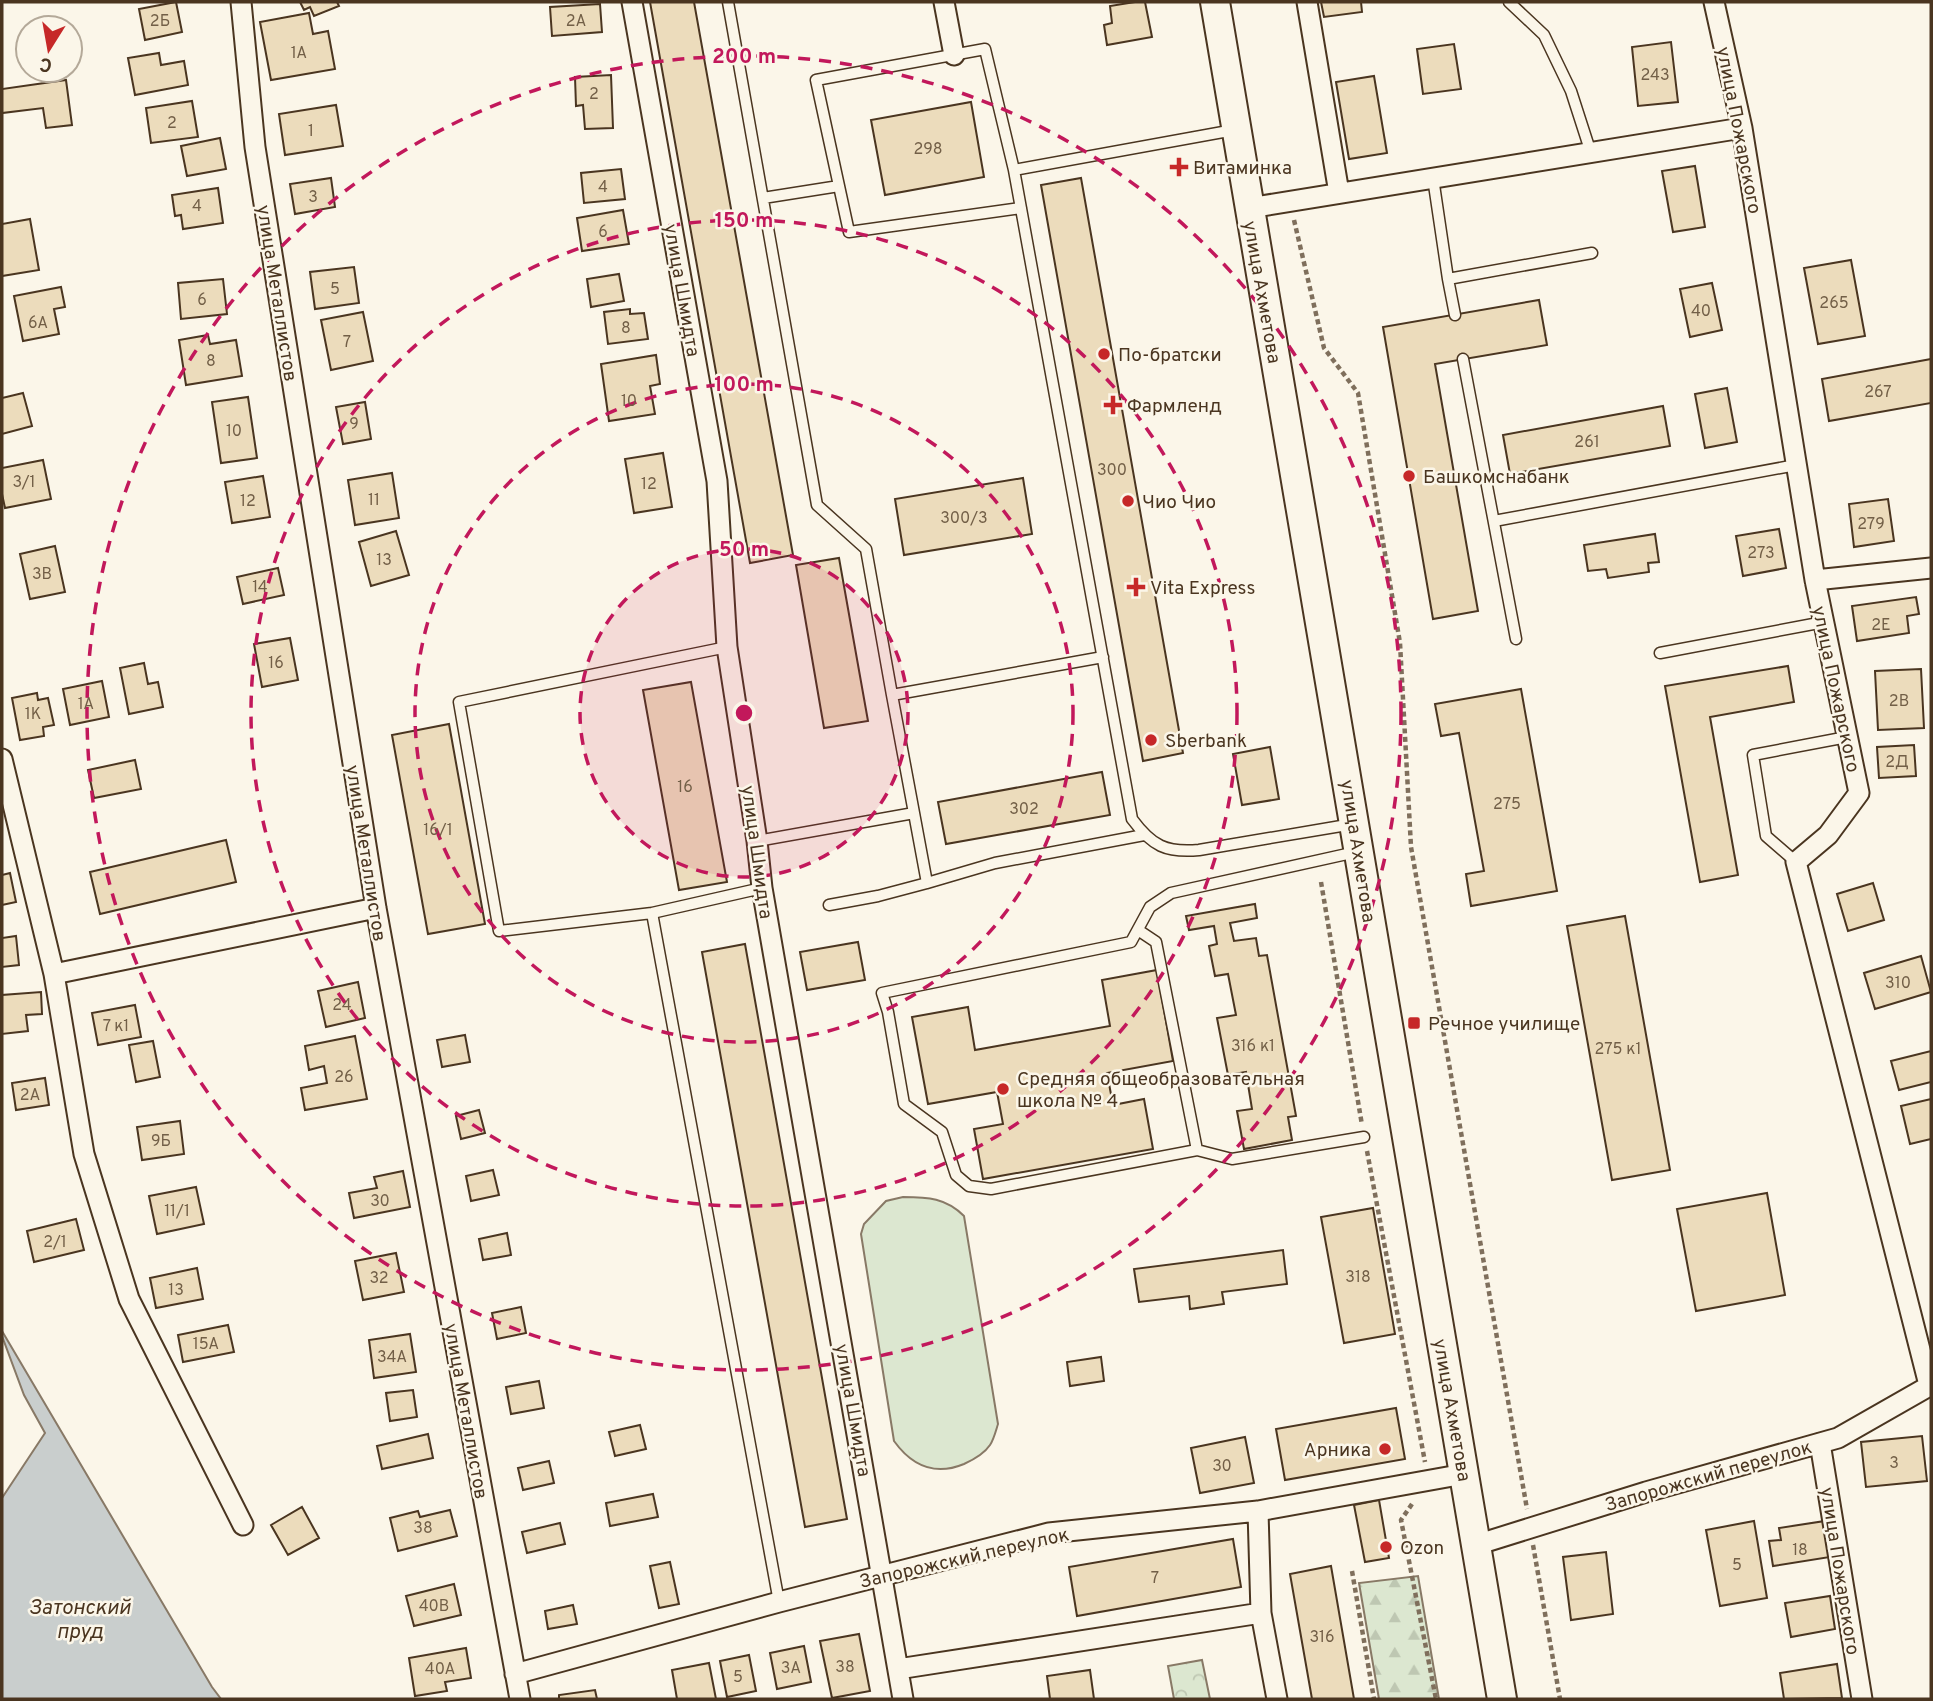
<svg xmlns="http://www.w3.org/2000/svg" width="1933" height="1701" viewBox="0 0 1933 1701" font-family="Overpass,sans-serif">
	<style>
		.grass { fill: #dce7d0; stroke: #887966; stroke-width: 2 }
		.forest { fill: url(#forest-firs); stroke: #887966; stroke-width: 2 }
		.park { fill: url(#park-crowns); stroke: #887966; stroke-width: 2 }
		.water { fill: #c9cecd; stroke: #887966; stroke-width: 2 }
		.building { fill: #ecdcbc; stroke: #4a3520; stroke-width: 2 }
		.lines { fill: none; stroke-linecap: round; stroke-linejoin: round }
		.lane-casing { stroke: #4a3520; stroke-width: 13 }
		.street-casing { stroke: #4a3520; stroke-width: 23 }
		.secondary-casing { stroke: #4a3520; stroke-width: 32 }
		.path { stroke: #7f6f5c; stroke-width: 4.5; stroke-dasharray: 5 3.5; stroke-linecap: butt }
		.lane { stroke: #fbf6e9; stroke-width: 10 }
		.street { stroke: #fbf6e9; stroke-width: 19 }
		.secondary { stroke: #fbf6e9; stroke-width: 28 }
		.ring { fill: none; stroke: #c2185b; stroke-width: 3.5; stroke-dasharray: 12 9 }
		.poi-dot { fill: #c62828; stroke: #fbf6e9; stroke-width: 2.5 }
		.labels { text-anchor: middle; stroke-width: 5; stroke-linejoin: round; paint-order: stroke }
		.number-label { font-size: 16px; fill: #725f47 }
		.street-label { font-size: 19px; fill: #4a3520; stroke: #fbf6e9 }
		.poi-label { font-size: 19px; fill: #4a3520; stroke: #fbf6e9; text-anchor: start }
		.water-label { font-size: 21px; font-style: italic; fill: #4a3520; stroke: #fbf6e9 }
		.centre { fill: #c2185b; stroke: #fbf6e9; stroke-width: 3.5 }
		.ring-label { font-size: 21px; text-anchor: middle; font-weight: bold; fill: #c2185b; stroke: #fbf6e9; stroke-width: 5; stroke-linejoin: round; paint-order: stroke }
	</style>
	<defs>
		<pattern id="forest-firs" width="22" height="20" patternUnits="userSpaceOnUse" patternTransform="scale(1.75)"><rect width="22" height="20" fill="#dce7d0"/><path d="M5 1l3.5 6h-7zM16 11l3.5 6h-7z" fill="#bec7b2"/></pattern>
		<pattern id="park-crowns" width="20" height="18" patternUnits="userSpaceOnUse" patternTransform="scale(1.75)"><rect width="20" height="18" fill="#dce7d0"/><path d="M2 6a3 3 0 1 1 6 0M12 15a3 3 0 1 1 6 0" fill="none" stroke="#bec7b2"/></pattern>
	</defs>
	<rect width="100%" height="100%" fill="#fbf6e9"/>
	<path class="grass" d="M903 1197C928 1197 946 1198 964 1216L998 1424C996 1430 994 1439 990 1445 984 1454 975 1459 964 1464 935 1476 912 1466 894 1441L861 1234 864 1224 886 1201Z"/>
	<path class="forest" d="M1418 1576 1439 1699H1379L1359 1583Z"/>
	<path class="park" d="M1202 1660 1210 1699H1174L1168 1666Z"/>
	<path class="water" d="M2 1331 212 1687 221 1699H2V1498L45 1433 24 1395 2 1336Z"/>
	<path class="building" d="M176 2 182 32 145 40 139 9Z
		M300 2H337L339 6 314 16 310 7 304 10Z
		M650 2H694L793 555 750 563Z
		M1135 2H1145L1152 37 1107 45 1104 25 1112 23 1110 6Z
		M1321 2H1361L1362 12 1324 17Z
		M600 4 602 32 552 36 550 7Z
		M309 13 313 34 328 31 335 69 271 80 260 22Z
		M1671 42 1678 102 1638 106 1632 47Z
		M1454 44 1461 89 1423 94 1417 49Z
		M159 53 161 65 184 61 188 85 135 95 128 58Z
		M611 75 613 128 585 129 583 105 576 106 575 77Z
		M1374 76 1387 153 1349 159 1336 82Z
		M66 80 72 125 46 128 43 108 2 113V89Z
		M192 101 198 137 151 143 146 108Z
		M971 102 984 177 885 195 871 120Z
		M336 105 343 146 285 155 279 114Z
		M220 138 226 169 187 176 181 146Z
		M1695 166 1705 227 1673 232 1662 171Z
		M621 169 625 199 584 203 581 173Z
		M331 178 335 207 295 214 290 184Z
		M1081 178 1183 753 1143 761 1041 185Z
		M218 188 223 223 183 229 181 215 175 216 172 195Z
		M623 210 629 244 582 251 577 218Z
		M30 219 39 270 2 276V224Z
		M1851 260 1865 336 1818 344 1804 268Z
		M354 267 359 303 315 309 310 272Z
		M619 274 624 301 591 307 587 279Z
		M223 279 227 314 181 319 178 283Z
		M1712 283 1722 330 1690 337 1680 289Z
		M61 287 65 307 54 309 59 334 23 341 14 296Z
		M1539 300 1547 345 1435 364 1478 611 1433 619 1383 327Z
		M630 309V314L644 313 648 339 608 344 604 312Z
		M363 312 373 361 331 370 321 320Z
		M208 335 210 344 236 340 242 376 186 385 179 340Z
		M656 355 660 384 650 386 655 414 609 421 601 364Z
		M1931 359V403L1829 421 1822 379Z
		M1727 388 1737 442 1705 448 1695 394Z
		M23 393 32 426 2 434V398Z
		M248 397 257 458 221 463 212 402Z
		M365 402 371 439 343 444 336 407Z
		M1663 406 1670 446 1510 474 1503 435Z
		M663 453 672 507 634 513 625 459Z
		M43 460 51 499 5 508 2 494V468Z
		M392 473 399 518 355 525 348 480Z
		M263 476 270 517 232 523 225 482Z
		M1023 478 1032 534 904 555 895 499Z
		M1888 499 1894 541 1854 547 1849 504Z
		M1779 529 1786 568 1743 576 1736 536Z
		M396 531 409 575 371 586 359 542Z
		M1655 534 1659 562 1648 563 1649 572 1608 578 1606 569 1588 571 1584 545Z
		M55 546 65 592 30 599 20 554Z
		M839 558 868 721 824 728 796 565Z
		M278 568 284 595 243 604 237 577Z
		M1916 597 1919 614 1907 616 1909 633 1857 641 1852 606Z
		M290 638 298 680 262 687 254 644Z
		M144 663 148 684 158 682 163 707 129 714 120 668Z
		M1788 666 1794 702 1710 717 1738 875 1700 882 1665 686Z
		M1921 669 1924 728 1878 730 1875 671Z
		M102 681 109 717 70 725 63 689Z
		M691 682 727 882 679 890 643 690Z
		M1521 689 1557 891 1471 906 1466 874 1484 871 1459 733 1441 736 1435 704Z
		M37 693 38 700 48 698 54 725 43 727 44 736 20 740 12 698Z
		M449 724 485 924 428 934 392 735Z
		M1914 745 1916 776 1879 778 1877 747Z
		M1270 747 1279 799 1242 805 1233 754Z
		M135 760 141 789 94 798 88 770Z
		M1102 772 1110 815 946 844 938 802Z
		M226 840 236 882 100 914 90 872Z
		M10 873 16 902 2 905V875Z
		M1873 883 1884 920 1848 931 1837 894Z
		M1255 904 1257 918 1230 923 1234 941 1256 938 1259 956 1267 955 1296 1116 1288 1117 1292 1140 1244 1149 1237 1111 1252 1109 1246 1072 1228 1075 1217 1018 1236 1015 1228 974 1215 976 1209 946 1217 944 1214 926 1189 930 1186 916Z
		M1625 916 1670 1170 1612 1180 1567 926Z
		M16 936 19 965 2 967V938Z
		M858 942 865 980 807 990 800 952Z
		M745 944 847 1519 805 1527 702 952Z
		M1921 956 1931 992 1875 1009 1864 973Z
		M1157 970 1173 1061 1107 1073 1113 1105 1144 1099 1153 1149 983 1179 974 1129 1003 1124 997 1092 928 1104 912 1017 968 1007 975 1050 1110 1026 1102 980Z
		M358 982 365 1018 326 1027 318 991Z
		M41 992 42 1014 26 1015 28 1031 2 1034V995Z
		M135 1005 141 1037 98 1045 92 1013Z
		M465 1035 470 1062 442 1067 437 1040Z
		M355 1036 367 1099 305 1110 301 1088 327 1083 324 1066 309 1070 305 1046Z
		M153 1041 160 1077 136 1082 129 1045Z
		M1931 1051V1082L1899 1090 1891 1061Z
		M45 1078 49 1105 16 1110 12 1083Z
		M1931 1099V1139L1910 1144 1901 1106Z
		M479 1110 485 1133 461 1139 456 1116Z
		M180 1121 184 1154 142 1160 137 1127Z
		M493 1170 499 1195 471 1201 466 1176Z
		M403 1171 410 1207 354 1218 349 1193 377 1188 374 1177Z
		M196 1187 204 1224 157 1234 149 1196Z
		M1767 1193 1785 1295 1696 1311 1677 1209Z
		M1373 1208 1395 1334 1344 1343 1321 1217Z
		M76 1219 84 1250 34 1262 27 1231Z
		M507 1233 511 1255 483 1260 479 1239Z
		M1283 1250 1287 1284 1222 1292 1224 1304 1190 1309 1189 1296 1139 1302 1134 1269Z
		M396 1253 404 1292 363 1300 355 1261Z
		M197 1268 203 1299 156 1308 150 1278Z
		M521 1307 526 1333 497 1339 492 1313Z
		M228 1325 234 1352 183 1362 178 1335Z
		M410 1334 416 1372 374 1378 369 1340Z
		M1101 1357 1104 1381 1070 1386 1067 1362Z
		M539 1381 544 1408 511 1414 506 1387Z
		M413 1390 417 1417 390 1421 386 1393Z
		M1396 1408 1405 1459 1285 1480 1276 1429Z
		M640 1425 646 1449 615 1456 609 1432Z
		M428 1434 433 1458 382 1469 377 1446Z
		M1922 1436 1927 1481 1866 1487 1861 1442Z
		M1245 1437 1254 1483 1200 1493 1191 1448Z
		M549 1461 554 1483 523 1490 518 1468Z
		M653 1494 658 1517 610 1526 606 1503Z
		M1379 1500 1389 1558 1365 1562 1354 1505Z
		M302 1507 319 1538 288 1555 271 1525Z
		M450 1510 457 1536 398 1551 390 1518 418 1511 420 1517Z
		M1754 1521 1767 1598 1720 1606 1706 1530Z
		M1825 1521 1830 1557 1773 1566 1769 1541 1781 1540 1779 1528Z
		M560 1523 565 1544 527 1553 522 1532Z
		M1233 1539 1241 1587 1077 1616 1069 1567Z
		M1606 1552 1613 1614 1571 1620 1563 1557Z
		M670 1562 679 1604 659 1608 650 1566Z
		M1331 1566 1354 1699H1312L1290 1574Z
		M454 1584 461 1615 414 1626 406 1596Z
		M1830 1596 1835 1629 1791 1637 1785 1603Z
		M573 1605 577 1624 548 1629 545 1611Z
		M859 1634 870 1691 832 1698 820 1641Z
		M804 1646 811 1682 777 1689 770 1653Z
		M466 1648 471 1678 445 1682 447 1691 415 1696 409 1658Z
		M749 1655 756 1691 727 1697 720 1661Z
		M709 1663 716 1699H677L672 1670Z
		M1837 1664 1842 1698 1784 1699 1780 1673Z
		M1090 1670 1094 1699H1050L1047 1676Z
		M595 1690 597 1699H559V1695Z"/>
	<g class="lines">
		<g class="lane-casing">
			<path id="lane" d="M728 2 817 505 866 549 892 695
				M1509 2 1544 35 1571 91 1591 153
				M1234 130 1014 170 1132 819C1152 846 1166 853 1199 850L1353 824
				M1014 170 985 49 816 80 849 232 1021 208
				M1433 178 1448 279 1592 253
				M763 198 839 186
				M1448 279 1455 315
				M1463 359 1516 639
				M1494 521 1796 465
				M727 647 459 702 499 931 652 913 762 888
				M1660 653 1824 622
				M914 813 927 883 995 863 1144 835
				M757 841 914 813 892 695 1103 657
				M1356 852 1171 893 1150 907 1131 942 882 993 888 1012 904 1104 942 1132 956 1175 969 1186 991 1189 1197 1150 1232 1159 1364 1137
				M1796 862 1766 836 1753 755 1847 737
				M829 905 878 896 927 883
				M652 913 779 1602
				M1138 930 1156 942 1197 1150"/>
		</g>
		<g class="street-casing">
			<path id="street" d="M241 2 255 147 376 908 520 1699
				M632 2 717 481 727 647 757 841 762 888 903 1699
				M944 2 954 55
				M1307 2 1339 193
				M1714 2 1742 128 1815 580 1859 793 1828 835 1796 862 1929 1385
				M1249 208 1742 128
				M1815 580 1931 568
				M2 759 54 974 84 1154 129 1299 243 1525
				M54 974 376 908
				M1820 1443 1862 1699
				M1258 1511 1261 1613
				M1476 1545 1646 1492 1838 1438 1931 1385
				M898 1669 1261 1613 1277 1699
				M515 1674 779 1602 1049 1533 1258 1511 1464 1474"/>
		</g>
		<g class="secondary-casing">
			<path id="secondary" d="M1215 2 1502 1699"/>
		</g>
		<path class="path" d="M1294 220 1324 348 1358 393 1400 643 1411 847 1527 1509
			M1321 882 1362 1125
			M1367 1151 1425 1462
			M1412 1504 1401 1520 1436 1699
			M1533 1545 1560 1699
			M1352 1571 1374 1699"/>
		<use href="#lane" class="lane"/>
		<use href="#street" class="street"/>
		<use href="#secondary" class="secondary"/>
	</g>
	<circle cx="744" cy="713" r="164" fill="#c2185b" fill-opacity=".12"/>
	<g class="ring">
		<circle cx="744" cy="713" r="164"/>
		<circle cx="744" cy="713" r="329"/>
		<circle cx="744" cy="713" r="493"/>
		<circle cx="744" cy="713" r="657"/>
	</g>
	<g class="poi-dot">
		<path d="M1175.5 156.5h7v7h7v7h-7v7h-7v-7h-7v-7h7z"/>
		<circle cx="1104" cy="354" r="7"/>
		<path d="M1109.5 394.5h7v7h7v7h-7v7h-7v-7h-7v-7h7z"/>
		<circle cx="1409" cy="476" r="7"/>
		<circle cx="1128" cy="501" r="7"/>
		<path d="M1132.5 576.5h7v7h7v7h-7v7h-7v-7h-7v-7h7z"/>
		<circle cx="1151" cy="740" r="7"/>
		<rect x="1407" y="1016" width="14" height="14" rx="3.5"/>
		<circle cx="1003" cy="1089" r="7"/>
		<circle cx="1385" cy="1449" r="7"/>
		<circle cx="1386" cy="1547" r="7"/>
	</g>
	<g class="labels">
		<g class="number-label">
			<text x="160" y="26">2Б</text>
			<text x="576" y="26">2А</text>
			<text x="299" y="58">1А</text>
			<text x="1655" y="80">243</text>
			<text x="594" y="99">2</text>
			<text x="172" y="128">2</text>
			<text x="311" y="136">1</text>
			<text x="928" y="154">298</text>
			<text x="603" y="192">4</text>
			<text x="313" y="202">3</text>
			<text x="197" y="211">4</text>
			<text x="603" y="237">6</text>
			<text x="335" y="294">5</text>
			<text x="202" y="305">6</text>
			<text x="1834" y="308">265</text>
			<text x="1701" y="316">40</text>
			<text x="38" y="328">6А</text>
			<text x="626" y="333">8</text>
			<text x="347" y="347">7</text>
			<text x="211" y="366">8</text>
			<text x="1878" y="397">267</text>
			<text x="629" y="406">10</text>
			<text x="354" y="429">9</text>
			<text x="234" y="436">10</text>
			<text x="1587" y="447">261</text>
			<text x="1112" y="475">300</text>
			<text x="24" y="487">3/1</text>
			<text x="649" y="489">12</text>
			<text x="374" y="505">11</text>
			<text x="248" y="506">12</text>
			<text x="964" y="523">300/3</text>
			<text x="1871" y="529">279</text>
			<text x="1761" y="558">273</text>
			<text x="384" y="565">13</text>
			<text x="42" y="579">3В</text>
			<text x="260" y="592">14</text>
			<text x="1881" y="630">2Е</text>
			<text x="276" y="668">16</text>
			<text x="1899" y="706">2В</text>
			<text x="86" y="709">1А</text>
			<text x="33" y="719">1К</text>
			<text x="1897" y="767">2Д</text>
			<text x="685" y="792">16</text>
			<text x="1507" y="809">275</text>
			<text x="1024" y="814">302</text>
			<text x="438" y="835">16/1</text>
			<text x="1898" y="988">310</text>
			<text x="342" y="1010">24</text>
			<text x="116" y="1031">7 к1</text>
			<text x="1253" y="1051">316 к1</text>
			<text x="1618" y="1054">275 к1</text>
			<text x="344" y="1082">26</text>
			<text x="30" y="1100">2А</text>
			<text x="161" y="1146">9Б</text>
			<text x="380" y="1206">30</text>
			<text x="177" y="1216">11/1</text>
			<text x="55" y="1247">2/1</text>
			<text x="1358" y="1282">318</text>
			<text x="379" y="1283">32</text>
			<text x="176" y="1295">13</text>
			<text x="206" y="1349">15А</text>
			<text x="392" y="1362">34А</text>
			<text x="1894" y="1468">3</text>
			<text x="1222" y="1471">30</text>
			<text x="423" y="1533">38</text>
			<text x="1800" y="1555">18</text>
			<text x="1737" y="1570">5</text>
			<text x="1155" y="1583">7</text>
			<text x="434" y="1611">40В</text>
			<text x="1322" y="1642">316</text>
			<text x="845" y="1672">38</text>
			<text x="791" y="1673">3А</text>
			<text x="440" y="1674">40А</text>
			<text x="738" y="1682">5</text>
		</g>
		<g class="street-label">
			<text transform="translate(1740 130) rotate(79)" y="7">улица Пожарского</text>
			<text transform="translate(683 290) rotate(80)" y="7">улица Шмидта</text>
			<text transform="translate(1263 292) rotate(80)" y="7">улица Ахметова</text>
			<text transform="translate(278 293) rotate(81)" y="7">улица Металлистов</text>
			<text transform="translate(1837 689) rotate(78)" y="7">улица Пожарского</text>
			<text transform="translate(1359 851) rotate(81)" y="7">улица Ахметова</text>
			<text transform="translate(758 852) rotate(82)" y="7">улица Шмидта</text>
			<text transform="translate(367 853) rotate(81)" y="7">улица Металлистов</text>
			<text transform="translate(854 1410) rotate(80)" y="7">улица Шмидта</text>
			<text transform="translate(1453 1410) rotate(80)" y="7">улица Ахметова</text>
			<text transform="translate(467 1411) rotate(80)" y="7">улица Металлистов</text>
			<text transform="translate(1708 1475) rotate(-16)" y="7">Запорожский переулок</text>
			<text transform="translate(964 1557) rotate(-13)" y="7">Запорожский переулок</text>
			<text transform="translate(1841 1571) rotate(81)" y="7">улица Пожарского</text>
		</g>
		<g class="poi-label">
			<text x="1193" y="174">Витаминка</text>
			<text x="1118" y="361">По-братски</text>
			<text x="1127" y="412">Фармленд</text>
			<text x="1423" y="483">Башкомснабанк</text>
			<text x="1142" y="508">Чио Чио</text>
			<text x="1150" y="594">Vita Express</text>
			<text x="1165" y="747">Sberbank</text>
			<text x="1428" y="1030">Речное училище</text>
			<text x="1017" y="1085">Средняя общеобразовательная<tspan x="1017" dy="22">школа № 4</tspan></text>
			<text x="1371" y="1456" text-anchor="end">Арника</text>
			<text x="1400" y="1554">Ozon</text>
		</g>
		<g class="water-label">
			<text x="80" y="1614">Затонский<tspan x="80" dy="24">пруд</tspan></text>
		</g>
	</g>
	<circle cx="744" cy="713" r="10" class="centre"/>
	<g class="ring-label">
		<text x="744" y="63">200 m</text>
		<text x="744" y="227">150 m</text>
		<text x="744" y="391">100 m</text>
		<text x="744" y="556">50 m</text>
	</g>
	<rect width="1933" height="1701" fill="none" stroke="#4a3520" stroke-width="7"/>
	<g transform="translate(49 49) rotate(191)"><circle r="33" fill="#fbf6e9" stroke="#b4a999" stroke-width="2"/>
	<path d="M0-5L12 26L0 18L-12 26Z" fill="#c62828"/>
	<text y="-10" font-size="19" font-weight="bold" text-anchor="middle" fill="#4a3520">С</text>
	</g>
</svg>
